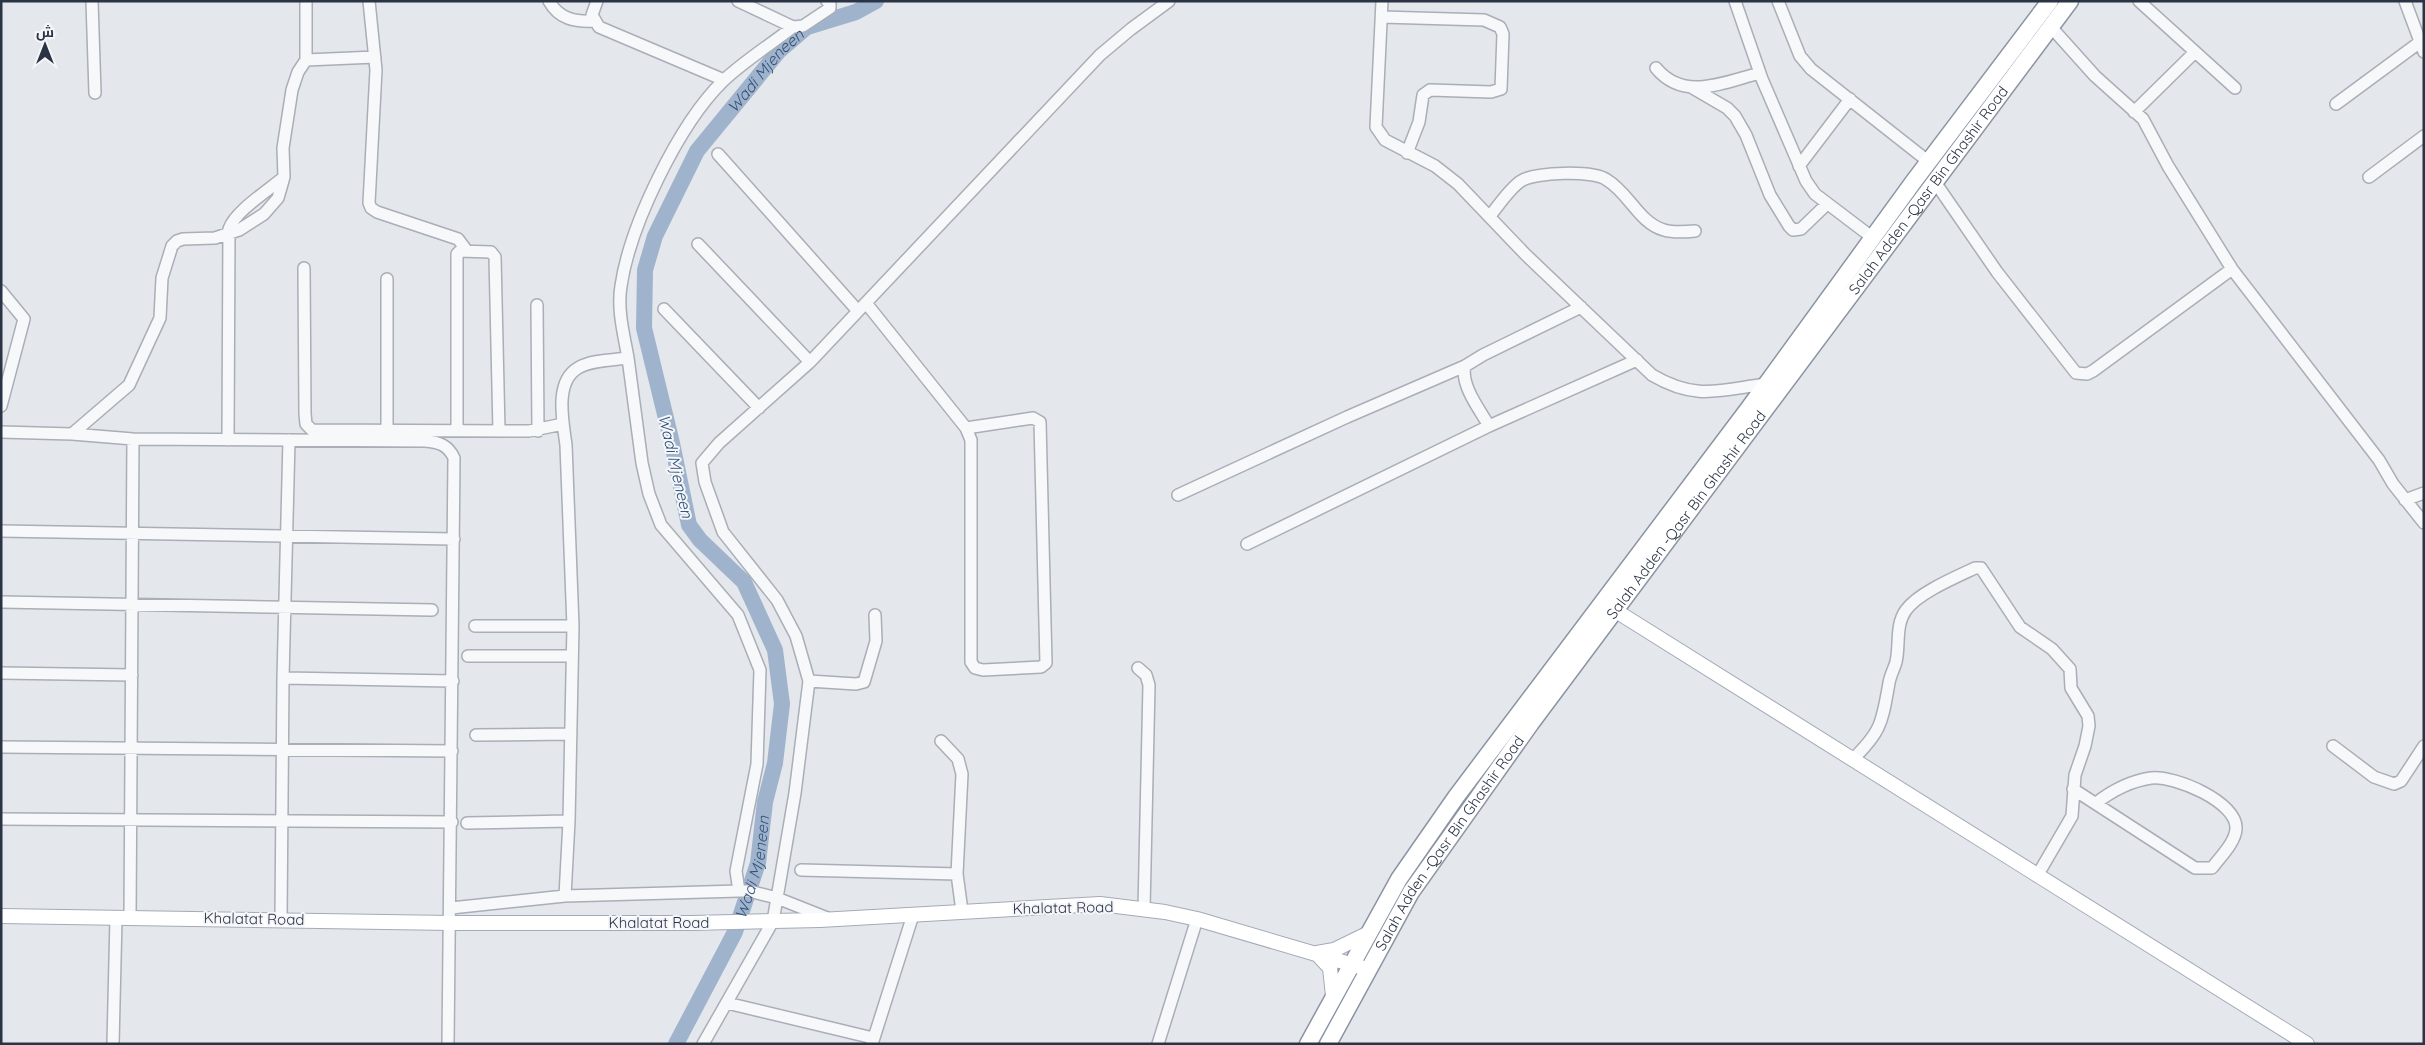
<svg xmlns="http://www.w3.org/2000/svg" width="2425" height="1045" viewBox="0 0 2425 1045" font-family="Quicksand,Cairo,sans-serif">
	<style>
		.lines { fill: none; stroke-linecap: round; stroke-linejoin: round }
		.river { stroke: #9fb4cc; stroke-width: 16 }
		.minor-casing { stroke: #a9aeb7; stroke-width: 14 }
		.major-casing { stroke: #a3abb8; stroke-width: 16 }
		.highway-casing { stroke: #8b94a3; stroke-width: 19 }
		.minor { stroke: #f7f8fa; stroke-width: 11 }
		.major { stroke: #fff; stroke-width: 14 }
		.highway { stroke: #fff; stroke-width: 16 }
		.labels { text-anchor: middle; stroke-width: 4; stroke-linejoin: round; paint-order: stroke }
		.street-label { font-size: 15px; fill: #2b3445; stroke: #f4f6f9 }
		.water-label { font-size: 16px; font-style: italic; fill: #34527a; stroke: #f4f6f9 }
	</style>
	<rect width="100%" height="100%" fill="#e4e7ec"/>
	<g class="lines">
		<path class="river" id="s1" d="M676 1044 735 932 758 863 765 802 775 763 782 704 775 650 744 582 700 540 689 525 672 443 644 328 645 270 655 236 697 151 779 51 807 27 856 12 876 1"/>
		<g class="minor-casing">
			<path id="minor" d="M92 1 95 93
				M369 1 376 70 369 203 371 208 377 212 458 239 467 251
				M549 1C559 19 575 22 594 21
				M597 1 592 15 599 27 724 80
				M1382 1 1376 127 1385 140 1435 166 1458 184 1526 255 1652 375C1696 401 1720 390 1766 384
				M1735 1 1762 79 1806 181 1815 194 1873 238
				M1778 1 1800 56 1811 69 1929 162
				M2139 1 2235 88
				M2405 1 2424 52
				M1382 17 1484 20 1500 27 1503 34 1501 89 1491 92 1430 90 1423 95 1419 122 1407 153
				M793 27 803 26 830 8V4L827 1
				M2051 27 2095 76 2143 119 2168 166 2232 269 2379 460 2393 484 2424 523
				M306 60 375 57
				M1656 68C1684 102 1724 82 1760 73
				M1691 87 1727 108 1735 116 1746 135 1770 195 1789 226 1793 230 1801 229 1827 204
				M2336 104 2420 42
				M2134 112 2195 52
				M718 154 858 311
				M1799 166 1850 99
				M2369 177 2424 136
				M1935 182 1997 272 2076 373 2087 374 2093 371 2232 269
				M1490 216C1499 205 1509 189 1521 181 1535 172 1593 170 1607 180 1629 193 1639 223 1664 230 1674 233 1685 232 1695 231
				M698 244 810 362
				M304 268 305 414 306 424 312 430 529 431 563 424
				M387 279V429
				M1 291 24 319 1 406
				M866 303 966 428 971 440V662L975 668 983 670 1041 667 1046 663 1040 422 1033 418 966 428
				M537 305 538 431
				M664 309 759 408
				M628 358 642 463 649 494 661 525 738 615 760 670 757 764 736 871 739 891H749L777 898 773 921 703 1044
				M1489 426C1480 410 1460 385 1465 366L1483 355 1581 307
				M457 430V254L460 251 491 252 495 257 499 431
				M1 432 72 434 133 439 425 441C439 442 448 445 454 458L448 1044
				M72 434 129 385 160 318 162 278 172 246 177 241 183 239 215 238 239 230 264 214 278 198 284 177 283 148 292 90 298 72 306 60V1
				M228 440 229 229C235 211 269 190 284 177
				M1178 495 1347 417 1465 366
				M2405 500 2424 493
				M1 531 454 539
				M1247 544 1489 426 1637 360
				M1 602 432 610
				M475 626H573
				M468 656H572
				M1138 668 1146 675 1149 685 1144 909
				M1 673 132 675
				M283 678 453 681
				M809 681 856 684 864 682 876 641 875 615
				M476 735 571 734
				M941 741 958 759 962 774 957 874 962 911
				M2333 746 2374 777 2394 784 2401 781 2424 746
				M1 747 452 751
				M1852 760C1882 731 1882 722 1889 683 1890 676 1894 669 1896 662 1900 645 1895 625 1906 610 1918 593 1956 577 1975 568H1981L2020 627 2052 649 2070 669 2071 688 2088 716 2089 726 2085 746 2075 775 2072 816 2037 876
				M2073 789 2195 868H2212C2220 857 2235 843 2236 829 2238 802 2174 775 2151 778 2130 781 2113 790 2096 803
				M1 819 452 822
				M467 823 569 821
				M801 870 957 874
				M565 896 739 891
				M451 908 565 896 569 821 573 626 566 445C563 422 554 382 578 368 591 360 613 360 628 358 624 335 617 310 621 286 630 225 679 124 723 81 744 61 770 45 793 27L738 1
				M130 918 133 439
				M281 919 283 678 289 440
				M830 919 777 898 795 793 809 681 796 636 777 600 723 532 705 482 702 463 719 443 810 362 1100 55 1131 29 1169 1
				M727 1003 873 1038
				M113 1044 116 918
				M872 1044 913 915
				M1158 1044 1197 919"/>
		</g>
		<g class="major-casing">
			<path id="major" d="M1616 611 2307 1044
				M1 916 451 923H692L820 920 1100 904 1165 912 1197 919 1367 969
				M1317 953 1334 950 1369 933
				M1317 954 1330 968 1333 996"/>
		</g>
		<g class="highway-casing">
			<g id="highway">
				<path d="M1308 1044 1399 879 1456 797 1749 408 1914 181 2050 1"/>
				<path id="s2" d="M1328 1044 1411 892 1531 723 2070 1"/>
			</g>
		</g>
		<use href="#minor" class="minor"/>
		<use href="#major" class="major"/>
		<use href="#highway" class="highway"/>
	</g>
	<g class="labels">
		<g class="street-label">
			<text dy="5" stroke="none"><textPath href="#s2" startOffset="1045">Salah Adden -Qasr Bin Ghashir Road</textPath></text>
			<text dy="5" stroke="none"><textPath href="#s2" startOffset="640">Salah Adden -Qasr Bin Ghashir Road</textPath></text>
			<text dy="5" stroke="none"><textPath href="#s2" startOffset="235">Salah Adden -Qasr Bin Ghashir Road</textPath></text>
			<text transform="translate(1063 908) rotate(-1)" y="5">Khalatat Road</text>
			<text transform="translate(254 919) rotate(1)" y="5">Khalatat Road</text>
			<text x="659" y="928">Khalatat Road</text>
		</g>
		<g class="water-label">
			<text dy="6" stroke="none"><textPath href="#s1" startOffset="1065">Wadi Mjeneen</textPath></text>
			<text transform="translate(676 466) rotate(77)" y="6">Wadi Mjeneen</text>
			<text dy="6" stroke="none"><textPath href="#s1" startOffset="194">Wadi Mjeneen</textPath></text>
		</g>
	</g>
	<rect width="2425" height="1045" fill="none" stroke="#2b3445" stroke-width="5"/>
	<g transform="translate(45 45)" stroke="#f4f6f9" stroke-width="4" paint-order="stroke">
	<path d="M0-4L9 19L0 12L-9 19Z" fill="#2b3445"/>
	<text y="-8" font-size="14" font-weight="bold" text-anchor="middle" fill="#2b3445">ش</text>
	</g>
</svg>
